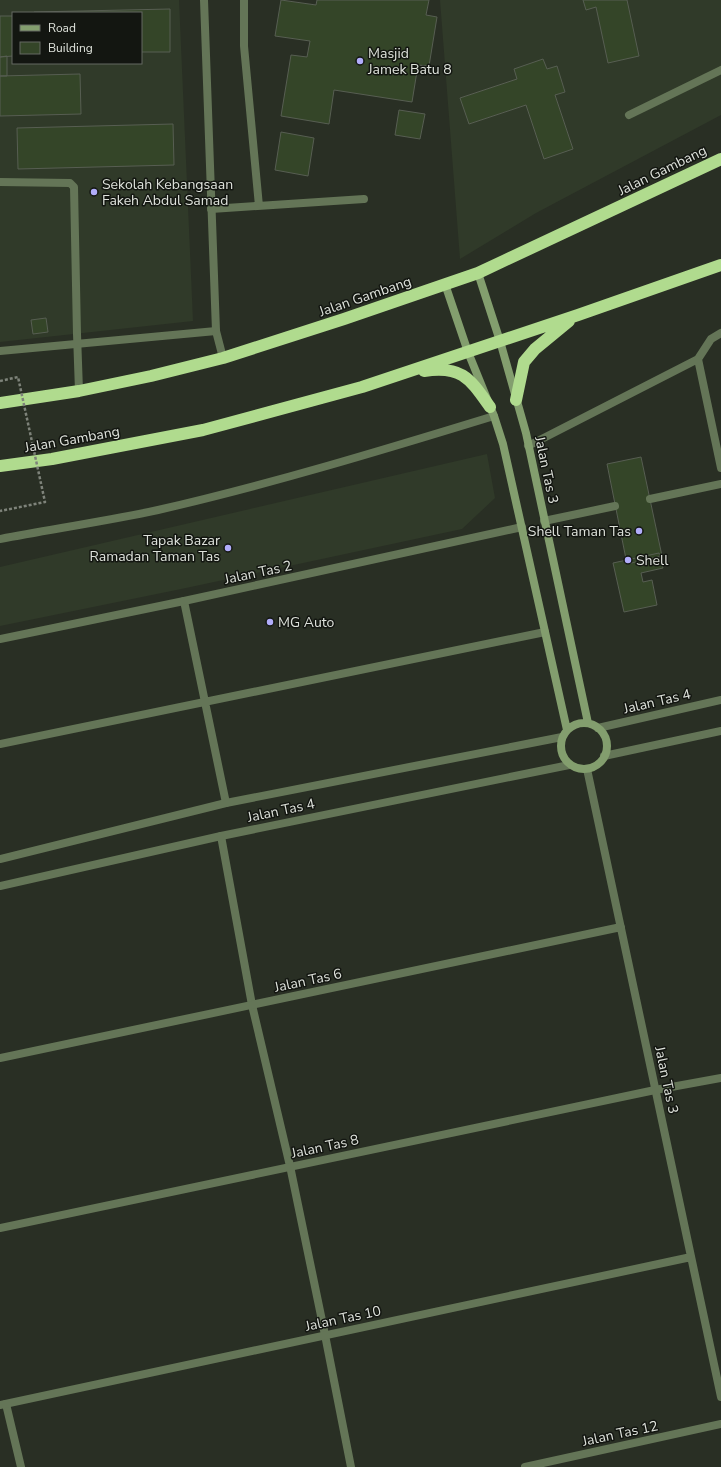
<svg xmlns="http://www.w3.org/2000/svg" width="721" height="1467" viewBox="0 0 721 1467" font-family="'Nunito Sans',sans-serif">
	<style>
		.built { fill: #303a29; fill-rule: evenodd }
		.building { fill: #344528; stroke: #575e52 }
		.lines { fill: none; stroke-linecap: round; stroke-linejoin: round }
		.lane { stroke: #647557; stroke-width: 8 }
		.street { stroke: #647557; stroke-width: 8 }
		.secondary { stroke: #839e6e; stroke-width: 8 }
		.highway { stroke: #b0db8e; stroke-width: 12 }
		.path-bridge { stroke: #7e837a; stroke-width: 2.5; stroke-dasharray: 3 2; stroke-linecap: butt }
		.poi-dot { fill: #b1adfa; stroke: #131611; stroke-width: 1.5 }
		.labels { text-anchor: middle; stroke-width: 3; stroke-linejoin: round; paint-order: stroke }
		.poi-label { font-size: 14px; fill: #dee2db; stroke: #131611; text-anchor: start }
		.street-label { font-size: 14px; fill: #dee2db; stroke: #131611 }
	</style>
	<rect width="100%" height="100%" fill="#292f24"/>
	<path class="built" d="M0 0H179L193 321 0 342ZM13 13H141V63H13Z
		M440 0H721V115L536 213 460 259Z
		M487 454 495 498 462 529 186 588 0 626V567Z"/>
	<path class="building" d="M281 0 316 5 317 0H429L426 15 437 17 429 66 418 65 412 102 334 90 329 124 281 116 291 55 307 57 310 41 275 36Z
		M583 0H627L639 56 608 63 596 7 586 10Z
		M170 9V52H141V13H34V12Z
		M0 16H13V56L0 57Z
		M7 56V76H0V57Z
		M543 59 547 69 557 66 565 92 555 95 573 149 544 159 526 105 469 124 460 98 517 79 514 69Z
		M80 74 81 114 0 116V76Z
		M399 110 425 114 420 139 395 135Z
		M173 124 174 165 18 169 17 128Z
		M281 132 314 138 308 176 275 170Z
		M46 318 48 332 33 334 31 320Z
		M641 457 662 556 627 564 607 464Z
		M659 553 663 568 641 573 643 582 652 580 657 605 624 612 613 563Z"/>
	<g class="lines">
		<path class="lane" d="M244 0V46L259 206
			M629 115 721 70
			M0 182 70 183 74 187 77 334 79 391
			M211 209 364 199
			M0 351 216 331
			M650 499 721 484
			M544 521 615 506
			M184 601 226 803
			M0 744 545 632
			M221 836 252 1005 290 1166 325 1335 351 1467
			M6 1404 21 1467"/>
		<path class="street" d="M204 0 216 331 223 358
			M698 359 721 468
			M528 446 698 359 711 339 721 333
			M0 539C53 529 106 521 158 510 271 484 383 450 494 416
			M0 639 184 601 522 527
			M598 728 721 700
			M604 756 721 731
			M587 769 721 1397
			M0 859 226 803 562 737
			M0 886 221 836 569 765
			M0 1058 621 927
			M0 1228 655 1090 721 1078
			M0 1405 691 1257
			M525 1467 721 1424"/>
		<path class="secondary" d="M478 273 500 341 526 433 588 723
			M445 284 468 352 494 416 503 444 567 730
			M561 746a23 23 0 1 1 46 0a23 23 0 1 1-46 0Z"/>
		<path class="highway" d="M424 371C462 365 470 379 490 407
			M516 400 524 362 535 349 569 321
			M0 403 79 391 151 376 223 358 344 319 478 273 721 159
			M0 466 52 459 203 430 362 387 578 315 721 265"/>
		<path class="path-bridge" d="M0 381 18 377 45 502 0 511"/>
	</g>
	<g class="poi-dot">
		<circle cx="360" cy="61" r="4"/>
		<circle cx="94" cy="192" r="4"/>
		<circle cx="639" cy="531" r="4"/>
		<circle cx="228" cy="548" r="4"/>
		<circle cx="628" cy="560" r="4"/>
		<circle cx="270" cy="622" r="4"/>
	</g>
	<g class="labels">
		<g class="poi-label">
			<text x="368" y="58">Masjid<tspan x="368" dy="16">Jamek Batu 8</tspan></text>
			<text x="102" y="189">Sekolah Kebangsaan<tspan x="102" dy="16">Fakeh Abdul Samad</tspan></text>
			<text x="631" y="536" text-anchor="end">Shell Taman Tas</text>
			<text x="220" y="545" text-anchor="end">Tapak Bazar<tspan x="220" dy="16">Ramadan Taman Tas</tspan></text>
			<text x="636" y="565">Shell</text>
			<text x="278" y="627">MG Auto</text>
		</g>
		<g class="street-label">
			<text transform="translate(662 170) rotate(-26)" y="5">Jalan Gambang</text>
			<text transform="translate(365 296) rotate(-19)" y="5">Jalan Gambang</text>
			<text transform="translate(72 439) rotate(-10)" y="5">Jalan Gambang</text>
			<text transform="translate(547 470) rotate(78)" y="5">Jalan Tas 3</text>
			<text transform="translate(258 572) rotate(-12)" y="5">Jalan Tas 2</text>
			<text transform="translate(657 701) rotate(-13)" y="5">Jalan Tas 4</text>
			<text transform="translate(281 810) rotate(-12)" y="5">Jalan Tas 4</text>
			<text transform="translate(308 980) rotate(-12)" y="5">Jalan Tas 6</text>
			<text transform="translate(667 1080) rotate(78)" y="5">Jalan Tas 3</text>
			<text transform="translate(325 1146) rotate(-12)" y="5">Jalan Tas 8</text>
			<text transform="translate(343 1318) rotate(-12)" y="5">Jalan Tas 10</text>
			<text transform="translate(620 1433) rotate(-12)" y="5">Jalan Tas 12</text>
		</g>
	</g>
	<rect x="12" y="12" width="130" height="52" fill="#131611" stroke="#646862"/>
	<rect x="20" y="25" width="20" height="6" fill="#839e6e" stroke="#646862"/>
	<text x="48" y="32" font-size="12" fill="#dee2db">Road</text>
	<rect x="20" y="42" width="20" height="12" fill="#344528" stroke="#646862"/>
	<text x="48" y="52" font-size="12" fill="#dee2db">Building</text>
</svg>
